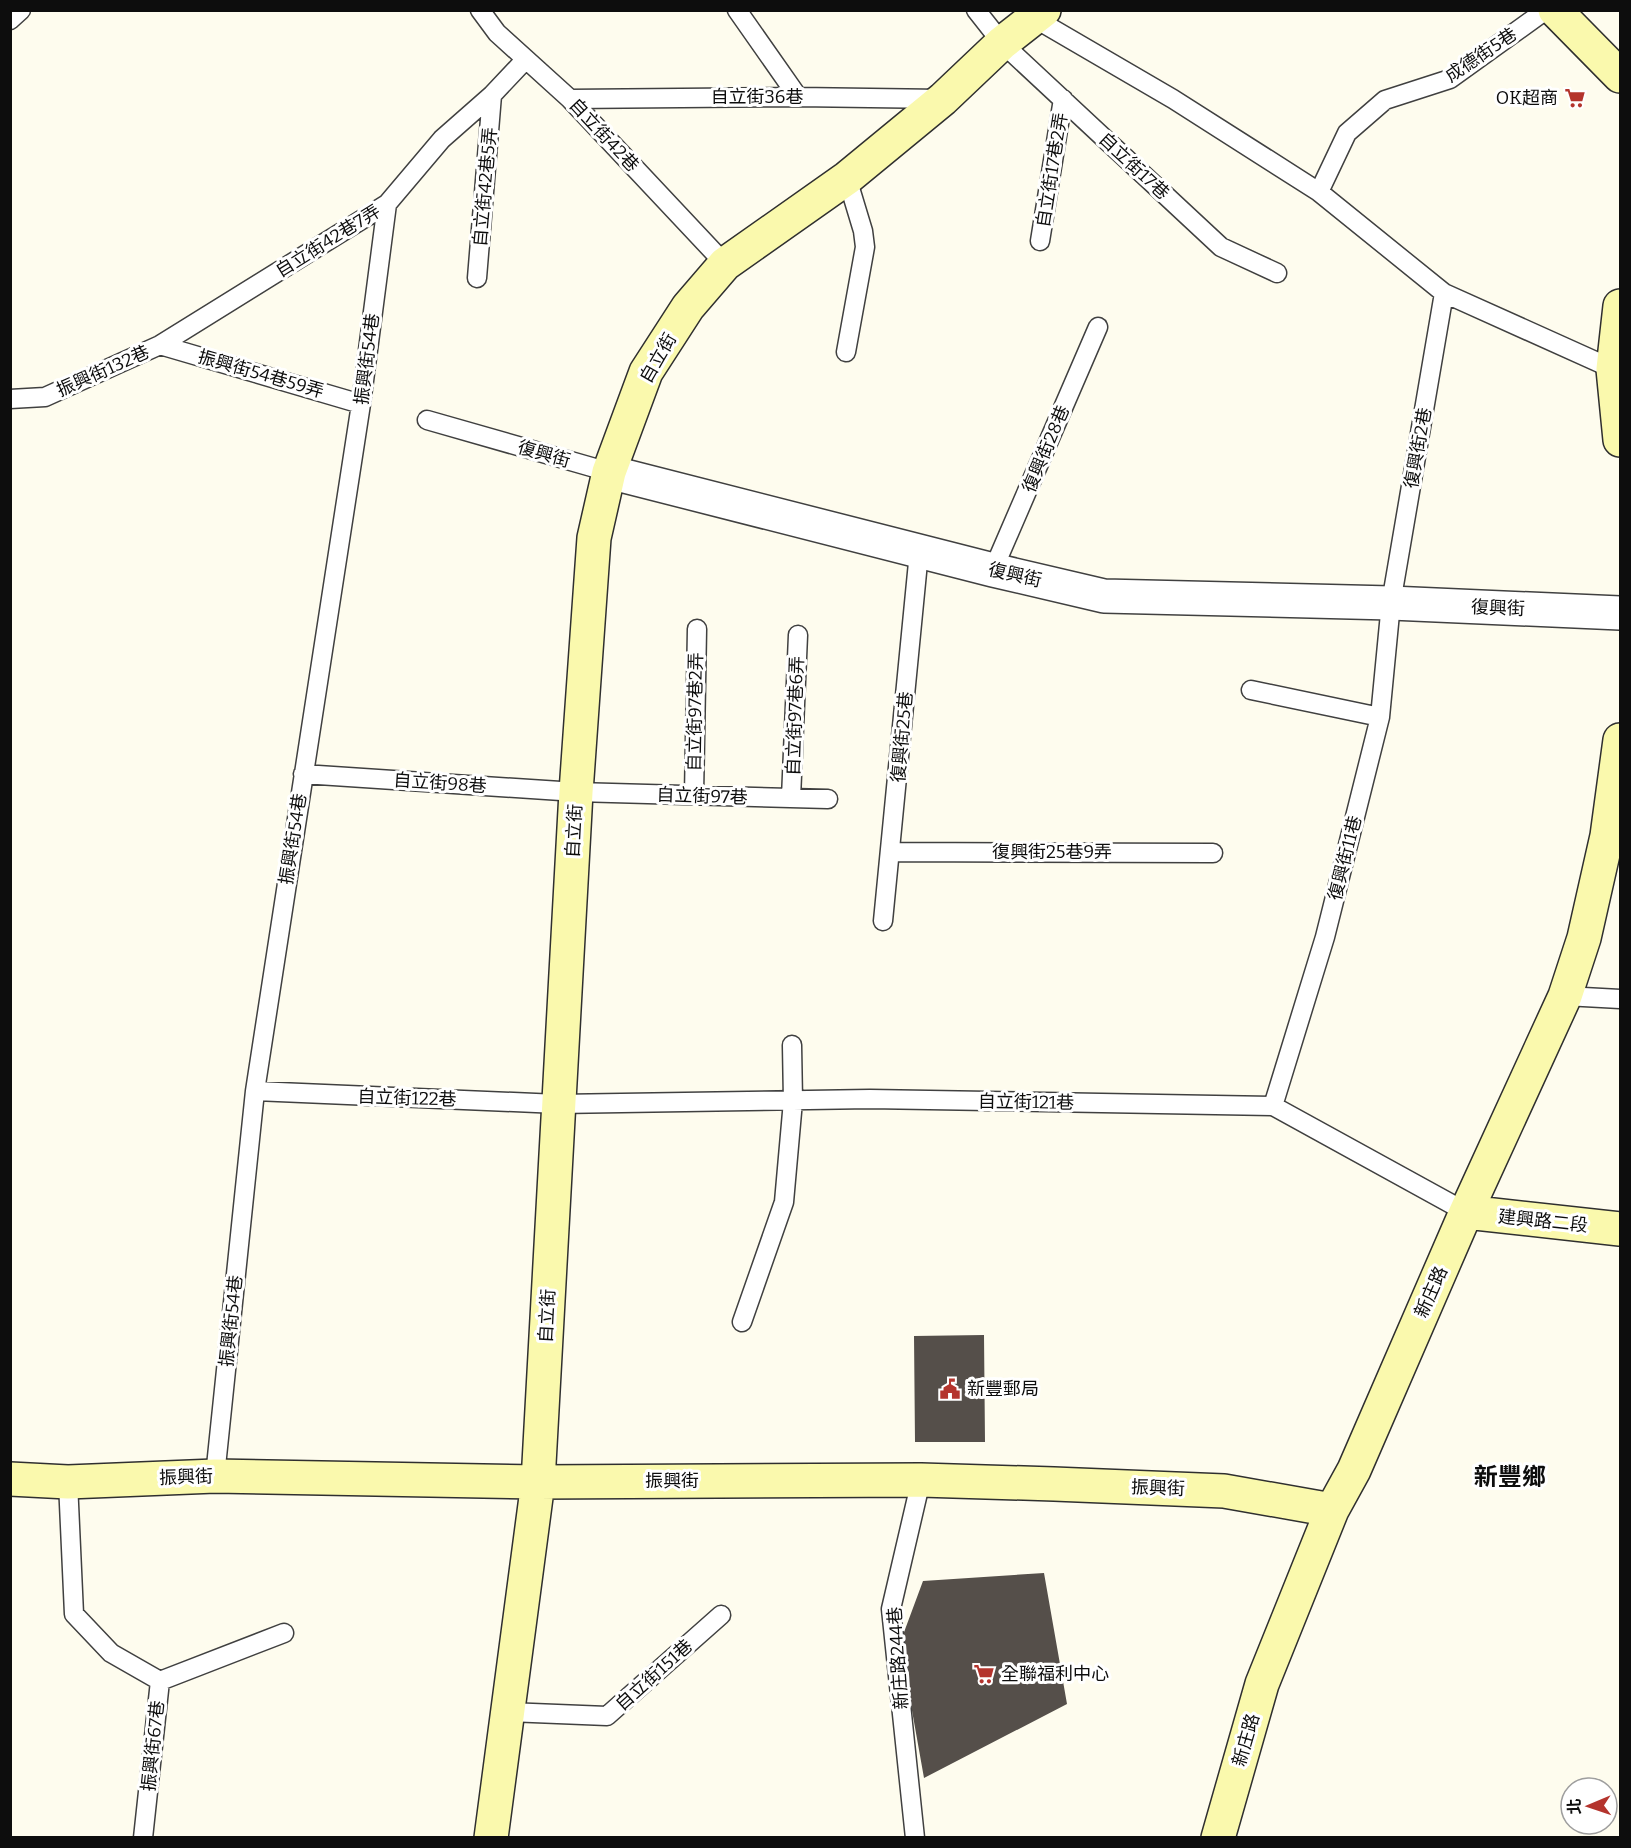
<svg xmlns="http://www.w3.org/2000/svg" width="1631" height="1848" viewBox="0 0 1631 1848" font-family="Bitter,'Noto Sans TC',serif">
	<style>
		.building { fill: #554f4a }
		.lines { fill: none; stroke-linecap: round; stroke-linejoin: round }
		.lane-casing { stroke: #404040; stroke-width: 21 }
		.street-casing { stroke: #404040; stroke-width: 36 }
		.secondary-casing { stroke: #2f2f2f; stroke-width: 36 }
		.lane { stroke: #fff; stroke-width: 18 }
		.street { stroke: #fff; stroke-width: 33 }
		.secondary { stroke: #faf9ad; stroke-width: 33 }
		.labels { text-anchor: middle; stroke-width: 6; stroke-linejoin: round; paint-order: stroke }
		.street-label { font-size: 18px; fill: #0d0d0d; stroke: #fff }
		.poi-label { font-size: 18px; fill: #0d0d0d; stroke: #fff; text-anchor: start }
		.district-label { font-size: 24px; font-weight: bold; fill: #0d0d0d; stroke: #fff }
	</style>
	<rect width="100%" height="100%" fill="#fefcee"/>
	<path class="building" d="M984 1335 985 1442H915L914 1336Z
		M1044 1573 1067 1704 924 1778 900 1643 923 1581Z"/>
	<g class="lines">
		<g class="lane-casing">
			<path id="lane" d="M480 10 497 33 570 99 725 264
				M737 10 798 97
				M976 10 1002 43 1221 247 1277 273
				M1034 18 1173 99 1319 192 1444 293 1613 369
				M10 20 21 10
				M570 99 798 97 942 99
				M1319 192 1347 133 1385 100 1450 79 1546 10
				M1040 241 1063 99
				M477 278 492 95
				M160 345 361 404
				M846 352 865 247 863 231 847 178
				M10 399 45 397 160 345 387 204 442 139 492 95 525 60
				M427 420 609 472
				M993 570 1098 327
				M1251 690 1380 717
				M303 774 576 792 828 799
				M694 795 697 629
				M791 798 798 635
				M891 852 1213 853
				M883 921 919 552
				M1565 996 1620 999
				M255 1091 558 1104 870 1099 1273 1106 1466 1212
				M1273 1106 1325 937 1380 717 1391 603 1444 293
				M742 1322 784 1202 793 1101 792 1045
				M215 1476 255 1091 361 404 387 204
				M68 1482 74 1614 111 1653 160 1681 143 1838
				M160 1681 284 1633
				M507 1712 607 1716 721 1615
				M915 1838 891 1609 921 1480"/>
		</g>
		<g class="street-casing">
			<path id="street" d="M609 472 993 570 1104 596 1391 603 1620 613"/>
		</g>
		<g class="secondary-casing">
			<path id="secondary" d="M1555 10 1620 76
				M1620 306 1613 369 1620 440
				M1466 1212 1620 1229
				M10 1479 68 1482 215 1476 538 1482 921 1480 1054 1484 1224 1491 1332 1510
				M491 1838 538 1482 576 792 594 538 609 472 646 372 688 307 725 264 847 178 943 99 1002 43 1044 10
				M1218 1838 1262 1684 1332 1510 1354 1470 1466 1212 1565 996 1584 938 1607 836 1620 740"/>
		</g>
		<use href="#lane" class="lane"/>
		<use href="#street" class="street"/>
		<use href="#secondary" class="secondary"/>
	</g>
	<defs>
		<g id="supermarket-bare" transform="scale(1.62)"><path d="M-6-5.5h2.5l.6 2H6L4.5 2H-2.5L-4.4-4H-6ZM-1.5 3.2a1.3 1.3 0 1 0 .1 0ZM3 3.2a1.3 1.3 0 1 0 .1 0Z" fill="#b4342d" stroke="#fff" stroke-width="2.5" paint-order="stroke"/></g>
		<g id="civic-bare" transform="scale(1.62)"><path d="M-.6-6.5H3V-4.5H.6V-3L4-1V1h2V6H-6V1h2V-1L-.6-3ZM-1.2 2.5V6h2.4V2.5Z" fill="#b4342d" stroke="#fff" stroke-width="2.5" paint-order="stroke"/></g>
	</defs>
	<g fill-rule="evenodd">
		<use href="#supermarket-bare" x="1575" y="98"/>
		<use href="#civic-bare" x="950" y="1389"/>
		<use href="#supermarket-bare" x="984" y="1674"/>
	</g>
	<g class="labels">
		<g class="street-label">
			<text transform="translate(1481 55) rotate(-34)" y="6">成德街5巷</text>
			<text x="757" y="103">自立街36巷</text>
			<text transform="translate(604 135) rotate(47)" y="6">自立街42巷</text>
			<text transform="translate(1134 166) rotate(43)" y="6">自立街17巷</text>
			<text transform="translate(1052 170) rotate(-81)" y="6">自立街17巷2弄</text>
			<text transform="translate(485 187) rotate(-85)" y="6">自立街42巷5弄</text>
			<text transform="translate(328 241) rotate(-32)" y="6">自立街42巷7弄</text>
			<text transform="translate(658 358) rotate(-60)" y="6">自立街</text>
			<text transform="translate(367 359) rotate(-83)" y="6">振興街54巷</text>
			<text transform="translate(103 371) rotate(-24)" y="6">振興街132巷</text>
			<text transform="translate(261 374) rotate(16)" y="6">振興街54巷59弄</text>
			<text transform="translate(1418 448) rotate(-80)" y="6">復興街2巷</text>
			<text transform="translate(1046 449) rotate(-67)" y="6">復興街28巷</text>
			<text transform="translate(544 454) rotate(16)" y="6">復興街</text>
			<text transform="translate(1015 575) rotate(13)" y="6">復興街</text>
			<text transform="translate(1498 608) rotate(2)" y="6">復興街</text>
			<text transform="translate(695 712) rotate(-89)" y="6">自立街97巷2弄</text>
			<text transform="translate(795 716) rotate(-88)" y="6">自立街97巷6弄</text>
			<text transform="translate(902 737) rotate(-85)" y="6">復興街25巷</text>
			<text transform="translate(440 783) rotate(4)" y="6">自立街98巷</text>
			<text transform="translate(702 796) rotate(2)" y="6">自立街97巷</text>
			<text transform="translate(574 831) rotate(-87)" y="6">自立街</text>
			<text transform="translate(293 839) rotate(-81)" y="6">振興街54巷</text>
			<text x="1052" y="858">復興街25巷9弄</text>
			<text transform="translate(1345 858) rotate(-76)" y="6">復興街11巷</text>
			<text transform="translate(407 1098) rotate(2)" y="6">自立街122巷</text>
			<text transform="translate(1026 1102) rotate(1)" y="6">自立街121巷</text>
			<text transform="translate(1543 1221) rotate(6)" y="6">建興路二段</text>
			<text transform="translate(1431 1292) rotate(-66)" y="6">新庄路</text>
			<text transform="translate(547 1316) rotate(-87)" y="6">自立街</text>
			<text transform="translate(231 1321) rotate(-84)" y="6">振興街54巷</text>
			<text transform="translate(186 1477) rotate(-2)" y="6">振興街</text>
			<text x="672" y="1487">振興街</text>
			<text transform="translate(1158 1488) rotate(2)" y="6">振興街</text>
			<text transform="translate(898 1658) rotate(-94)" y="6">新庄路244巷</text>
			<text transform="translate(654 1675) rotate(-42)" y="6">自立街151巷</text>
			<text transform="translate(1246 1740) rotate(-74)" y="6">新庄路</text>
			<text transform="translate(153 1746) rotate(-84)" y="6">振興街67巷</text>
		</g>
		<g class="poi-label">
			<text x="1558" y="104" text-anchor="end">OK超商</text>
			<text x="967" y="1395">新豐郵局</text>
			<text x="1001" y="1680">全聯福利中心</text>
		</g>
		<g class="district-label">
			<text x="1510" y="1485">新豐鄉</text>
		</g>
	</g>
	<rect width="1631" height="1848" fill="none" stroke="#0d0d0d" stroke-width="24"/>
	<g transform="translate(1589 1806) rotate(268)"><circle r="28" fill="#ffffff" stroke="#9e9e9e" stroke-width="1.5"/>
	<path d="M0-4.5L10 22L0 15L-10 22Z" fill="#b4342d"/>
	<text y="-9" font-size="16" font-weight="bold" text-anchor="middle" fill="#0d0d0d">北</text>
	</g>
</svg>
